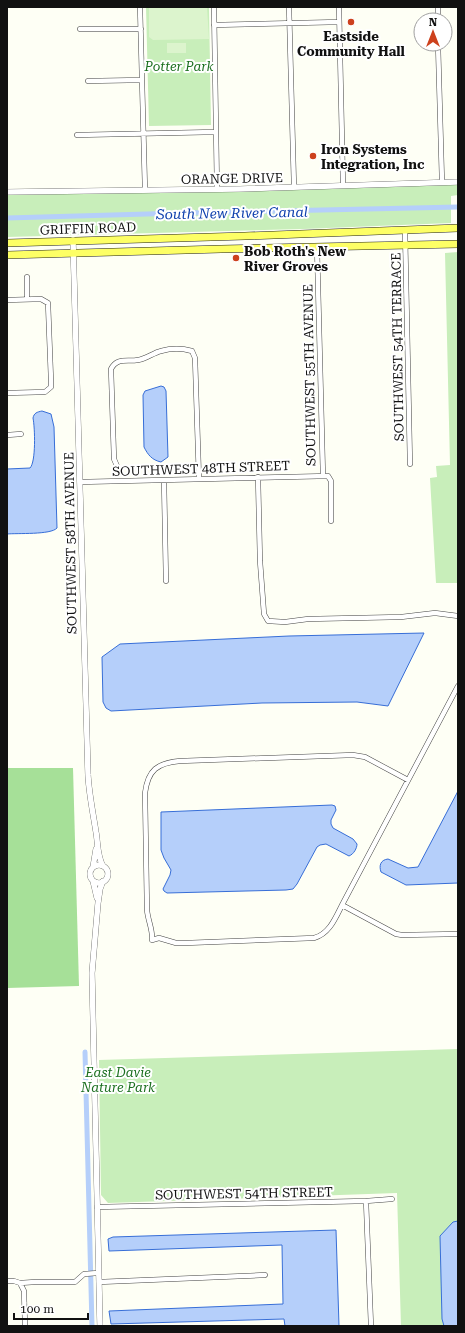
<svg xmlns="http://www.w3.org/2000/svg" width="465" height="1333" viewBox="0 0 465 1333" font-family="'Roboto Serif',serif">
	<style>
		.green { fill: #c8eeba }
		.forest { fill: #a6e098 }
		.pitch { fill: #dcf4cd }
		.water { fill: #b5cffa; stroke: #376ed7 }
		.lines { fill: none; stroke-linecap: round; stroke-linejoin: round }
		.canal { stroke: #b5cffa; stroke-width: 5 }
		.minor-casing { stroke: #444; stroke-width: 5.5 }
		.tertiary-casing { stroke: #444; stroke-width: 6 }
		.primary-casing { stroke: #222; stroke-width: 8 }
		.minor { stroke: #fff; stroke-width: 4.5 }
		.tertiary { stroke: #fff; stroke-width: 5.5 }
		.primary { stroke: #fdff65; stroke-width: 7 }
		.poi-dot { fill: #cd411d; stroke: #fff; stroke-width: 1.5 }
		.labels { text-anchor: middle; stroke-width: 4; stroke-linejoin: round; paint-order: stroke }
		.poi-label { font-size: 13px; font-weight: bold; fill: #111; stroke: #fff; text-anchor: start }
		.park-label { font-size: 13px; font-style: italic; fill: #1b6f1f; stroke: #fff }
		.street-label { font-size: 13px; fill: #111; stroke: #fff }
		.water-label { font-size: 14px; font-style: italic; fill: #0f40ae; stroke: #fff }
	</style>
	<rect width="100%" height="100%" fill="#fefff5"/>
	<path class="green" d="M146 7H209L211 125 149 126Z
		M458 184V195L451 196V223L303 229 7 237V195L311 189Z
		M458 252V583H436L430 478 437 477 436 466 450 465 445 253Z
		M458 1049V1326H401L397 1193 108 1203 101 1195 99 1060Z"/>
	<path class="forest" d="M7 768H73L79 986 7 988Z"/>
	<path class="pitch" d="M149 7H207L209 39 153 40 149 37Z
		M167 43H186V53H167Z"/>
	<path class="water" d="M161 386 164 387 166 391 168 457 161 462C152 460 148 455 144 447L143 395 145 391Z
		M42 411 51 414 54 427 57 528C51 535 17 533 7 534V469L30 468C36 462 35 428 33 418 34 413 37 412 42 411Z
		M424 633 388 706 357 702 262 703 111 711 106 708 103 702 102 657 120 644 289 636Z
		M458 791V883L406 885 381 872C379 866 380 860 388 859L408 868 418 867Z
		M332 805 335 806 336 810 331 820V824L333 828 353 839 357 844C357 848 354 854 349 856L326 844 320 845 317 847 297 884 293 889 286 890 167 893 164 891 163 889 170 875 171 870 164 858 161 850V812Z
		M458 1221V1326H444L442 1319 440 1236 453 1222Z
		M336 1230 339 1326H285L284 1319 111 1324 109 1311 283 1304 282 1245 109 1251 108 1239 113 1237Z"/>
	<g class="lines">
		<path class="canal" d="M7 218 182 213 458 207
			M85 1052 92 1326"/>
		<g class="minor-casing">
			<path id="minor" d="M140 7 145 190
				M214 7 217 189
				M289 7 294 187
				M339 7 343 185
				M438 7V20
				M214 25 339 22
				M80 29H141
				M438 44 442 182
				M88 81 141 80
				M77 135 215 132
				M405 230 410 464
				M317 247 323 476
				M27 277V299
				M7 300 41 299 48 303 51 380V387L45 392 7 393
				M7 435 21 434
				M117 466 114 459 111 369C117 357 127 362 138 360 146 359 153 353 161 351 171 348 182 348 192 351L195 358 199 479
				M258 477 260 561 264 614 268 621 285 622 308 619 401 617 435 613 458 616
				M164 480 166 581
				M80 482 328 476 331 481V521
				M408 780 365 757 353 755 180 761C157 763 148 770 145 793L147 910C148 921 153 930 152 940L159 938 176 943H186L314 938C329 934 335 919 342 905L458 686
				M342 905 396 934 402 935 458 934
				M366 1201 371 1326
				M97 1207 366 1201 392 1199
				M7 1281H14L20 1283 35 1282H75L84 1274 98 1273
				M99 1282 265 1275
				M20 1283 24 1291 25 1326"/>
		</g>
		<g class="tertiary-casing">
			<path id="tertiary" d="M7 192 240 189 458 182
				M73 240 88 775C89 794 93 813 96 832 98 843 97 856 103 866
				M90 874a9 9 0 1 1 18 0a9 9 0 1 1-18 0Z
				M93 867 96 849
				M93 881 97 898
				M100 1326 92 973 98 903 100 889 103 881"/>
		</g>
		<g class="primary-casing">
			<path id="primary" d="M7 243 245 236 458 228
				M7 255 221 249 458 244"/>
		</g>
		<use href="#minor" class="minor"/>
		<use href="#tertiary" class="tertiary"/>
		<use href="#primary" class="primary"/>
	</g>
	<g class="poi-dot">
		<circle cx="351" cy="22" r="4"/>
		<circle cx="313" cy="156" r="4"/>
		<circle cx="236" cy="258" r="4"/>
	</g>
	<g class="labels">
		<g class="poi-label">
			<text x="351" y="41" text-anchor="middle">Eastside<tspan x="351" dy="15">Community Hall</tspan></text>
			<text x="321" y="154">Iron Systems<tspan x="321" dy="15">Integration, Inc</tspan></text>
			<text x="244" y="256">Bob Roth's New<tspan x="244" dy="15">River Groves</tspan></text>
		</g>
		<g class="park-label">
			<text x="179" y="71">Potter Park</text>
			<text x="118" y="1077">East Davie<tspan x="118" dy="15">Nature Park</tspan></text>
		</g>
		<g class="street-label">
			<text transform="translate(232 178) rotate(-1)" y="5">ORANGE DRIVE</text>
			<text transform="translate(88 228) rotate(-2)" y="5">GRIFFIN ROAD</text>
			<text transform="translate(397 347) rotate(-91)" y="5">SOUTHWEST 54TH TERRACE</text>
			<text transform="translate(309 375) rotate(-91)" y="5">SOUTHWEST 55TH AVENUE</text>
			<text transform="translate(201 468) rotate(-2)" y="5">SOUTHWEST 48TH STREET</text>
			<text transform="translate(70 543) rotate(-91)" y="5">SOUTHWEST 58TH AVENUE</text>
			<text transform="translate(244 1193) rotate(-1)" y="5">SOUTHWEST 54TH STREET</text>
		</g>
		<g class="water-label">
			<text transform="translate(232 213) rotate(-1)" y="5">South New River Canal</text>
		</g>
	</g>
	<rect width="465" height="1333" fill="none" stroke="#111111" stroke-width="16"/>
	<g transform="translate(433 32)"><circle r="19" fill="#ffffff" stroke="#a0a0a0"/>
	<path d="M0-3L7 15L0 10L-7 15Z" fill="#cd411d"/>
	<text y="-6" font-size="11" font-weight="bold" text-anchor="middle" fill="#111111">N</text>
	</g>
	<path d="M14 1313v6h74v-6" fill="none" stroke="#111111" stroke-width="2"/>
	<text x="20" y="1313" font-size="12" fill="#111111" stroke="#ffffff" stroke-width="3" paint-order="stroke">100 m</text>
</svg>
